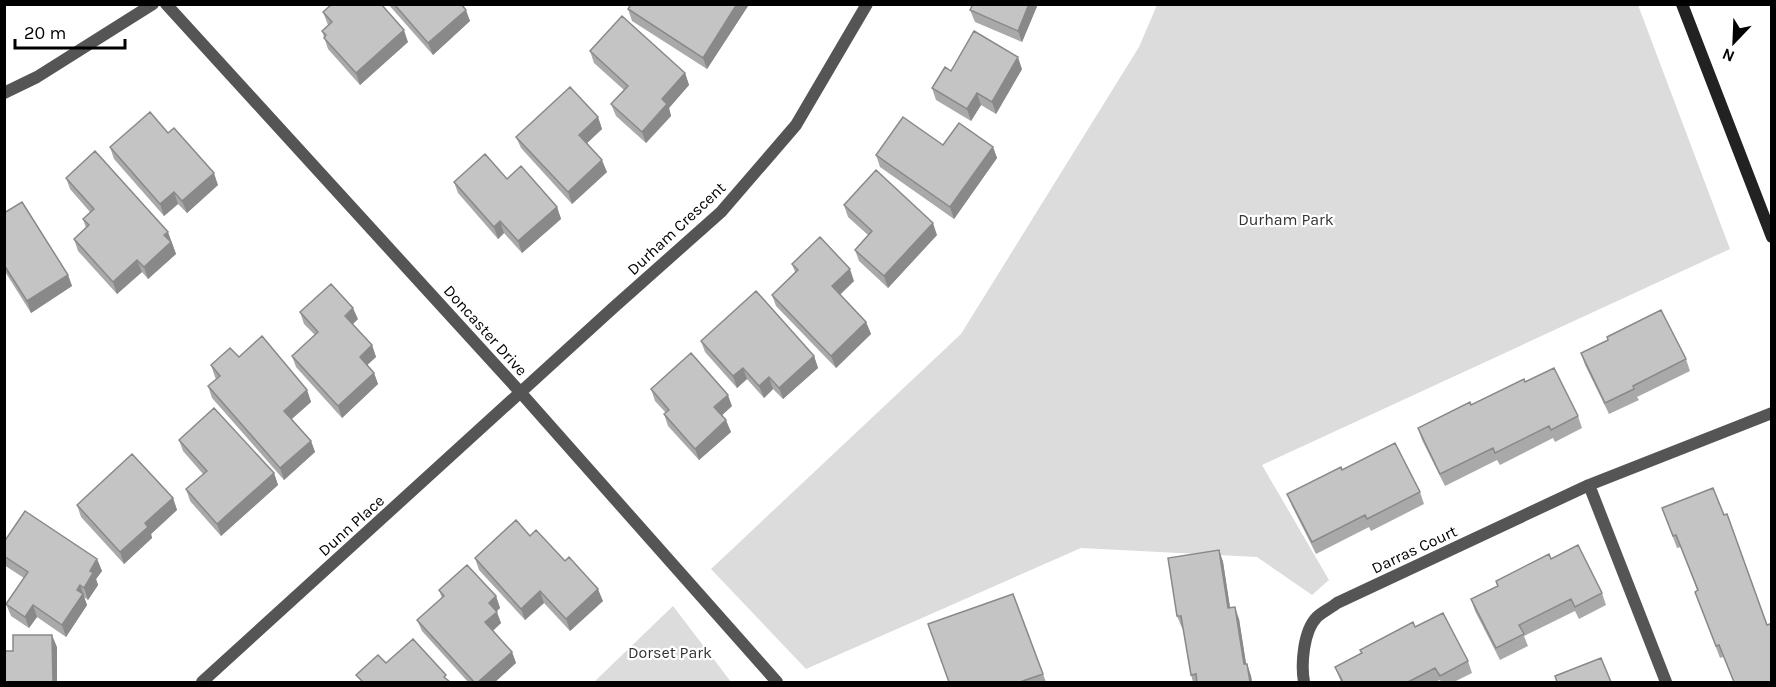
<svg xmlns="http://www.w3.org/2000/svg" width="1776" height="687" viewBox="0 0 1776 687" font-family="Karla,sans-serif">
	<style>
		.green { fill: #dcdcdc }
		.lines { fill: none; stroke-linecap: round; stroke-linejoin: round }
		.street { stroke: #555; stroke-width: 12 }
		.secondary { stroke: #222; stroke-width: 12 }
		.wall { fill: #a9a9a9 }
		.shaded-wall { fill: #898989 }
		.building { fill: #c4c4c4; stroke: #898989; stroke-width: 1.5 }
		.labels { text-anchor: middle; stroke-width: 4.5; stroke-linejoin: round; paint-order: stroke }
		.park-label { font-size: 16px; fill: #333; stroke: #fff }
		.street-label { font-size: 16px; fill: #000; stroke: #fff }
	</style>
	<rect width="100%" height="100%" fill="#fff"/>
	<path class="green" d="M1157 5H1638L1730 249 1262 465 1329 580 1312 595 1257 557 1081 548 806 669 711 569 961 334 1139 47Z
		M673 606 731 682H594Z"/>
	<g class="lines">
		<path class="street" d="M166 4 521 393 777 682
			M4 93 37 77 153 4
			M1589 485 1666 682
			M202 682 613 308 721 212 796 125 867 4
			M1304 682C1301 665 1303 631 1317 617 1322 612 1331 608 1337 603L1589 485 1772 413"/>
		<path class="secondary" d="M1682 4 1772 237"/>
	</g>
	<path class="wall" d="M388 4H461L470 21 433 55Z
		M631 4H747L748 6 707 69 632 21 628 9Z
		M973 4H1038L1022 42 975 22 970 10Z
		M323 12 408 42 360 85 328 49 322 31 328 25Z
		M590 51 685 73 689 85 669 108 671 116 646 143 616 116 611 104 624 90 594 63Z
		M1022 69 996 114 981 105 971 121 936 100 932 88 951 71Z
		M598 117 602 129 586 144 607 172 572 204 521 148 516 137Z
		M168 133 218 185 187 213 178 204 164 216 114 159 110 147Z
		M993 147 997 158 954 219 880 167 876 155Z
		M66 178 172 243 176 254 148 279 142 272 117 294 78 251 74 239 86 228 83 219 90 212 70 189Z
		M507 179 557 207 561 219 522 253 504 233 498 239 458 193 454 182Z
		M844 205 937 235 888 288 859 261 855 250 868 235 848 217Z
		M4 213 68 275 72 286 31 313 4 270Z
		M792 264 854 281 840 295 866 322 871 334 836 368 776 306 772 295 795 272Z
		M300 312 358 319 352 324 372 345 376 357 367 365 374 373 378 384 342 418 296 367 292 356 315 335 304 324Z
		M701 341 814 356 818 368 783 399 773 389 764 398 747 379 737 388 705 352Z
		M1581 353 1686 359 1690 371 1637 397 1639 400 1609 414 1585 365Z
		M239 357 307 390 311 402 292 419 311 441 315 452 284 480 212 398 208 386 216 379 215 377 211 365Z
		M1525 382 1578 416 1582 428 1555 442 1553 438 1500 465 1497 460 1445 486 1422 440 1418 428Z
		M651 389 732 406 722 415 731 432 699 460 668 426 664 414 666 413 655 401Z
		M179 440 274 473 278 485 221 536 190 501 186 489 203 474 183 451Z
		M1342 470 1420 492 1424 504 1371 531 1369 527 1316 554 1292 506 1287 494Z
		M1713 488 1723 657 1720 658 1695 592 1697 590 1681 547 1677 548 1662 508Z
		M173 498 177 510 151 534 152 538 124 564 81 517 77 505Z
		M530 536 565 561 603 601 570 631 544 603 525 620 479 570 475 558Z
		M4 542 97 559 102 571 96 579 98 585 88 600 84 597 87 605 66 637 37 617 29 628 11 616 6 604 24 578 4 565Z
		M1219 550 1223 562 1230 608 1239 619 1246 664H1247L1251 676 1252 682H1193L1191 675 1183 628H1182L1177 616Z
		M1551 559 1602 593 1606 605 1579 619 1575 611 1524 636 1528 646 1500 660 1475 611 1471 599 1497 586 1496 581Z
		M439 590 496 596 500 608 496 611 501 623 493 631 512 652 516 663 495 682H468L422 631 417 620 442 598Z
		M1013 594 1046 682H949Z
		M1415 627 1468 661 1472 673 1454 682H1441L1440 680 1435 682H1341L1335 667 1361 653 1360 650Z"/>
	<path class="shaded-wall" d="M737 4H747L748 6 707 69 703 58Z
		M1029 4H1038L1022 42 1018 31Z
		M466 10 470 21 433 55 428 43Z
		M404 30 408 42 360 85 356 73Z
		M1018 57 1022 69 996 114 992 102Z
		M685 73 689 85 669 108 671 116 646 143 642 132 662 99Z
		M977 93 981 105 971 121 967 109Z
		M598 117 602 129 583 147 579 135Z
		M993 147 997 158 954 219 950 207Z
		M602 160 607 172 572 204 568 192Z
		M214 173 218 185 187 213 182 201Z
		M174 192 178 204 164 216 160 204Z
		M557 207 561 219 522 253 518 241Z
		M500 221 504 233 498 239 494 227Z
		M933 223 937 235 888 288 884 276Z
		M168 232 176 254 148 279 144 267 164 235Z
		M137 260 142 272 117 294 113 282Z
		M850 269 854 281 836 298 832 286Z
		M68 275 72 286 31 313 27 301Z
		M353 308 358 319 349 328 345 316Z
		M866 322 871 334 836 368 831 356Z
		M372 345 376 357 364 368 360 357Z
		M814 356 818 368 783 399 779 388Z
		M743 368 747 379 737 388 733 376Z
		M374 373 378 384 342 418 338 406Z
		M769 377 773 389 764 398 759 386Z
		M307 390 311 402 288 422 284 411Z
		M728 395 732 406 719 418 714 407Z
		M726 420 731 432 699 460 695 449Z
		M311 441 315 452 284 480 280 468Z
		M274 473 278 485 221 536 217 524Z
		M173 498 177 510 151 534 152 538 124 564 120 552 145 523Z
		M1219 550 1223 562 1232 620 1228 608Z
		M97 559 102 571 96 579 98 585 88 600 84 588 90 571Z
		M80 585 87 605 66 637 62 625 77 590Z
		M598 589 603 601 570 631 566 619Z
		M540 591 544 603 525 620 521 609Z
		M496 596 500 608 493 615 489 603Z
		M33 605 37 617 29 628 25 617Z
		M1235 607 1239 619 1248 676 1244 664Z
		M497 612 501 623 489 634 485 622Z
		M52 635 57 647V682H53Z
		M512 652 516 663 495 682H478Z
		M1247 664 1251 676 1252 682H1250Z"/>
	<path class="building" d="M332 4H381L404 30 356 73 324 38 326 35 322 31 332 22 323 12Z
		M394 4H461L466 10 428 43Z
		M631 4H737L703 58 628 9Z
		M973 4H1029L1018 31 970 10Z
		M622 16 685 73 662 99 667 104 642 132 611 104 628 86 590 51Z
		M974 31 1018 57 992 102 977 93 967 109 932 88 945 67 951 71Z
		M570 87 598 117 579 135 602 160 568 192 516 137Z
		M150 112 168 133 174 128 214 173 182 201 174 192 160 204 110 147Z
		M903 117 943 145 959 123 993 147 950 207 876 155Z
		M95 151 168 232 164 235 171 242 144 267 137 260 113 282 74 239 89 225 83 219 94 209 66 178Z
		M485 154 507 179 521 166 557 207 518 241 500 221 494 227 454 182Z
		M876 170 933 223 884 276 855 250 872 231 844 205Z
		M22 202 68 275 27 301 4 265V213Z
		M820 237 850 269 832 286 866 322 831 356 772 295 798 270 792 264Z
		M331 284 353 308 345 316 372 345 360 357 374 373 338 406 292 356 318 332 300 312Z
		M756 291 814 356 779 388 769 377 759 386 743 368 733 376 701 341Z
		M1661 310 1686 359 1633 386 1634 389 1605 403 1581 353 1608 340 1607 337Z
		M262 336 307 390 284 411 311 441 280 468 208 386 220 376 211 365 230 348 239 357Z
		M691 353 728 395 714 407 726 420 695 449 664 414 669 410 651 389Z
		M1554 368 1578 416 1551 430 1549 426 1495 453 1493 448 1440 474 1418 428 1470 402 1471 405 1524 379 1525 382Z
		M214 408 274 473 217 524 186 489 207 471 179 440Z
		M1395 443 1420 492 1367 519 1365 515 1312 542 1287 494 1341 467 1342 470Z
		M132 454 173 498 145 523 148 527 120 552 77 505Z
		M1713 488 1724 515 1727 514 1767 625 1770 624 1772 628V682H1734L1719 645 1716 646 1695 592 1698 590 1676 535 1673 536 1662 508Z
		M25 511 97 559 90 571 93 573 84 588 80 585 77 590 83 594 62 625 33 605 25 617 6 604 28 572 4 556V542Z
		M516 520 530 536 536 530 565 561 569 557 598 589 566 619 540 591 521 609 475 558Z
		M1578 545 1602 593 1575 607 1571 599 1519 625 1524 634 1496 648 1471 599 1498 586 1496 581 1549 554 1551 559Z
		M1219 550 1228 608 1235 607 1244 664H1247L1250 682H1197L1196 674 1191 675 1181 616H1177L1168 558Z
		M467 565 496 596 489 603 497 612 485 622 512 652 478 682H474L417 620 444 596 439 590Z
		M1013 594 1043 674 1020 682H949L928 624Z
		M1443 613 1468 661 1440 676 1435 668 1408 682H1343L1335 667 1362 653 1360 650 1413 622 1415 627Z
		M13 635H52L53 682H4V651H13Z
		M413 639 446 675 444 677 450 682H363L356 675 378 655 386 663Z
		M1601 658 1611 682H1557L1555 676Z"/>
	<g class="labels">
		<g class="park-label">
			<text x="1286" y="225">Durham Park</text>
			<text x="670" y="658">Dorset Park</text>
		</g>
		<g class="street-label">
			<text transform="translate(676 228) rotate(-43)" y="6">Durham Crescent</text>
			<text transform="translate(486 330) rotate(48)" y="6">Doncaster Drive</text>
			<text transform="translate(351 525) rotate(-42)" y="6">Dunn Place</text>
			<text transform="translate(1414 549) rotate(-25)" y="6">Darras Court</text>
		</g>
	</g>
	<rect width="1776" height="687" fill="none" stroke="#000000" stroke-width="12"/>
	<g transform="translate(1734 42) rotate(203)" stroke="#ffffff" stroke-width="4.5" paint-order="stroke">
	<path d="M0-4.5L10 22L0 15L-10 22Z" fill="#000000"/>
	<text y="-9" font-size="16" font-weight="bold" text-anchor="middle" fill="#000000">N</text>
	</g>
	<path d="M15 39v9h110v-9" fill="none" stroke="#000000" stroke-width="3"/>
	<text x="24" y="39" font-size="18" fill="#000000" stroke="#ffffff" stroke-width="4.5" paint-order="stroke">20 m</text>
</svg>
